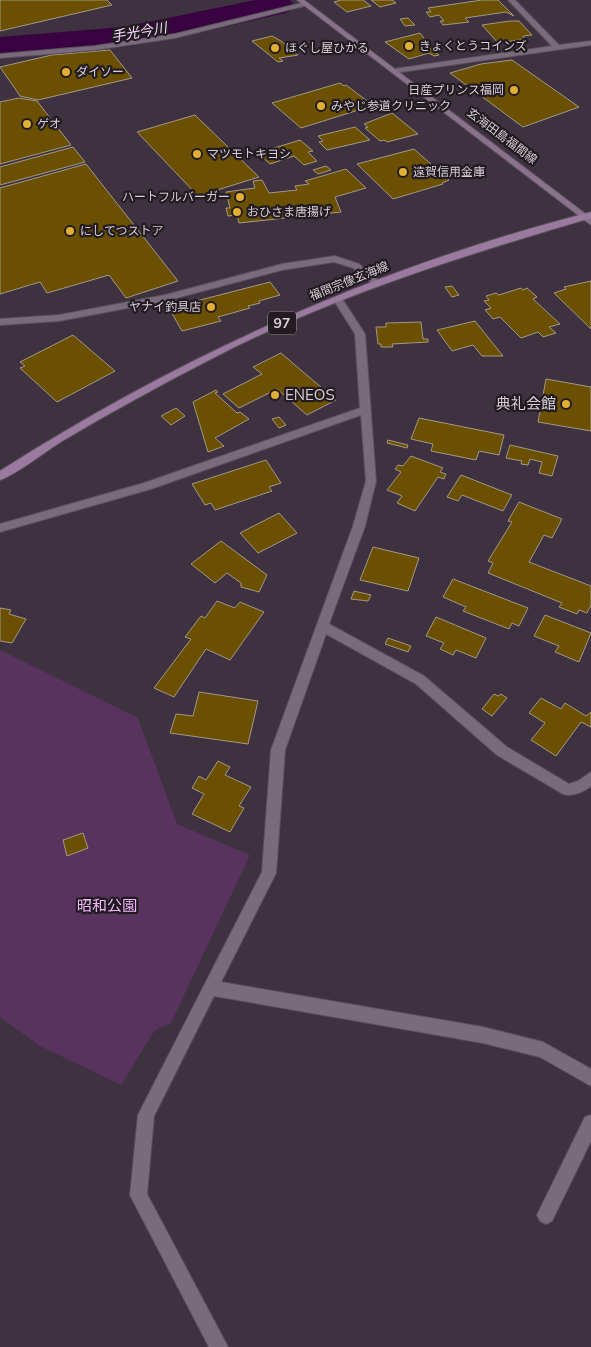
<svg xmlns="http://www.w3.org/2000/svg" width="591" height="1347" viewBox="0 0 591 1347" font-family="Mulish,'Noto Sans JP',sans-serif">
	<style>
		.green { fill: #58335e }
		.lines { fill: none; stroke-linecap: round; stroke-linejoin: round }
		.river { fill: #390341; fill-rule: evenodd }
		.building { fill: #6b5001; stroke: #a29987 }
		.street-casing { stroke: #5a505b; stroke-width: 2 }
		.secondary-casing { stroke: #5a505b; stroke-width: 2 }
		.primary-casing { stroke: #5a505b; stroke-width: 2 }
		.street { fill: #796b7b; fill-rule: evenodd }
		.secondary { fill: #8a728d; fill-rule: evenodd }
		.primary { fill: #9b7aa0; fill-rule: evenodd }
		.poi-dot { fill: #e1af34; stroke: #221c22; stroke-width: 2 }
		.labels { text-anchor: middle; stroke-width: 4.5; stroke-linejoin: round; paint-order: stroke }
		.far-poi-label { font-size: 12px; fill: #d6ced7; stroke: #221c22; text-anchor: start }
		.far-street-label { font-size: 12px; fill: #d6ced7; stroke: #221c22 }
		.far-water-label { font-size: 14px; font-style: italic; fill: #f7d8fc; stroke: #221c22 }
		.shield { fill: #221c22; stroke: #a099a1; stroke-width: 1 }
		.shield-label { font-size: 14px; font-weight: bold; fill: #d6ced7 }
		.poi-label { font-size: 15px; fill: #d6ced7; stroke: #221c22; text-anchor: start }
		.park-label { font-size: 15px; fill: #f3b6fc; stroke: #221c22 }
	</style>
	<rect width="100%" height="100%" fill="#3e3240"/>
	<path class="green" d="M0 650 138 718 177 824 250 855 171 1023 155 1030 121 1085 40 1046 0 1017Z"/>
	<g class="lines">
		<path class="river" d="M255 0H290L294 5 289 12 186 36 124 47 0 59V37L124 27Z"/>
	</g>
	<path class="building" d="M0 0H107L112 5 0 31Z
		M341 0H363L371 6 347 12 334 2Z
		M371 0H392L396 3 380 7Z
		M482 0H498L514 16 506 12 465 18 469 22 443 25 440 21H444L439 15 430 17 426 12H431L428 8Z
		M408 18 415 25 405 26 400 19Z
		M510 21H519L532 35 523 36 525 39 498 43 482 25Z
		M420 33 430 46H427L439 55 434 56 429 53 409 59 385 42Z
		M272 36 281 41 298 55 279 58 283 61 278 62 252 41Z
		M110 50 132 78 38 100 20 96 0 67 52 55Z
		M512 60 579 107 523 127 450 73 481 64Z
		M340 83 344 86 346 85 370 103 365 105 368 107 301 128 272 103Z
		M19 98 37 101 71 145 0 164V102Z
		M392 113 418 134 387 142 384 140 380 141 365 128 368 127 364 124Z
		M195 115 259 177 198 196 137 132Z
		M355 127 370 140 327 150 319 142 323 141 318 136Z
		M300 140 313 151 308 152 317 161 304 165 294 156 270 164 258 153Z
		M73 147 85 162 0 185V167Z
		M414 149 449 180 442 183 443 184 393 199 357 164Z
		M86 164 178 281 126 298 109 275 47 293 40 282 0 294V188Z
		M326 166 331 170 318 174 313 170Z
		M346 169 366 188 335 197 341 212 239 223 237 215 228 216 226 208H230L226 192 255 188 253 181 262 180 269 193 297 190 295 186 309 184 305 181Z
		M591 281V329L554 293 566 289 564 287Z
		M270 282 280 295 259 301 260 303 248 306 250 308 218 317 221 321 182 331 169 308Z
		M452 286 459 295 452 297 445 287Z
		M521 288 523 290 527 288 537 297 533 299 560 324 549 327 556 333 543 337 538 332 521 338 500 317 493 319 485 310 491 308 484 301 489 300 486 296 496 293 499 295Z
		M475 321 503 356H482L473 345 452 351 437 330Z
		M421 322 423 339H428V342L392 344 393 347H381V344H378L376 327H386V323Z
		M73 335 115 371 57 402 20 368 25 366 20 362Z
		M281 353 336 400 307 415 277 389 239 408 223 394 262 374 253 367Z
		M546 379 591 387V431L538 422Z
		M216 390 218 392 215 393 237 413 240 412 249 419 215 438 224 446 208 452 193 402Z
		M176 408 185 416 171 425 161 416Z
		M279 417 286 425 279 428 272 419Z
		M419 418 504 435 499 455 479 451 476 460 431 451 433 444 411 439Z
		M388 440 408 445 407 448 387 443Z
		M510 445 558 456 552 476 539 473 542 462 530 459 528 465 521 464 522 461 506 458Z
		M411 456 443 468 440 472 446 474 444 479 438 477 415 511 397 503 402 496 387 490 401 472 395 469 398 465 403 466Z
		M266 460 281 483 269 487 272 491 215 510 211 503 205 505 192 484Z
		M461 475 512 495 503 511 462 495 458 501 447 497Z
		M519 502 562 519 552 538 544 535 529 562 591 586V605L587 613 579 610 577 614 559 607 562 603 488 573 493 563 488 561 512 522 508 521Z
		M279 513 297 533 258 553 240 533Z
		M221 541 267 575 259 592 241 587V583L227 573 215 583 191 564Z
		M373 547 419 558 408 591 360 580Z
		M453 579 528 608 519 626 512 623 509 629 463 611 466 607 443 597Z
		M354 591 371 595 368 601 351 599Z
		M217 601 235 608 240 602 264 612 230 660 206 649 174 697 154 688 191 639 185 637 201 616 205 618Z
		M0 608 11 610 9 614 26 619 12 643 0 641Z
		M545 615 591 633 579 662 555 652 559 646 534 636Z
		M436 617 486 638 476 658 456 650 453 655 440 649 444 643 426 636Z
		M388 638 411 646 408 652 385 644Z
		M199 692 258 701 248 744 170 733 176 714 193 716Z
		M494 694 498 696 501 694 507 698 492 716 482 709Z
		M541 698 561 709 565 703 586 716 591 712V727L581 722 556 756 531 740 545 723 529 713Z
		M218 761 230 767 225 775 251 787 239 806 244 808 230 832 192 814 204 794 192 788 199 776 206 780Z
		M83 833 88 848 67 856 63 840Z"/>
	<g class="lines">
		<g class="street-casing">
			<path id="street" d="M508 0H515L559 45 591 41V45L394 73 390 71 394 69 552 46Z
				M306 2 309 4 308 5 175 38 95 50 0 58V54L95 46 175 34Z
				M335 256 359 264 382 283 380 285H374L353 268 334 262 282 270 165 301 59 321 0 325V319L59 315 165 295 282 264Z
				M338 296 341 297 365 334 376 481 365 526 329 624 424 676 507 747 569 784 578 781 591 772V786C584 792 572 797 563 794L497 755 416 684 326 634 285 750 276 873 221 982 483 1027 543 1042 591 1069V1086L540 1057 483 1043 214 996 154 1116 147 1194 228 1347H209L130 1195 138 1115 262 872 271 750 353 526 366 481 361 415 151 489 0 532V524L144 483 360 408 355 334 333 299Z
				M591 1115V1141L552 1221 546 1224 540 1221 537 1215 540 1209 585 1117Z"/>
		</g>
		<g class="secondary-casing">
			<path id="secondary" d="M297 0H304L591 218V225Z"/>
		</g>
		<g class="primary-casing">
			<path id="primary" d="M591 212V218C462 256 333 296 213 358 162 384 113 411 64 440 47 450 16 475 0 480V471C183 354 380 266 591 212Z"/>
		</g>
		<use href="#street" class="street"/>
		<use href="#secondary" class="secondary"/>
		<use href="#primary" class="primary"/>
	</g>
	<g class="poi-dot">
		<circle cx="409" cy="46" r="5"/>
		<circle cx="275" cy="48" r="5"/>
		<circle cx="66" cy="72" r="5"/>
		<circle cx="514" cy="90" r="5"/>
		<circle cx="321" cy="106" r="5"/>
		<circle cx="27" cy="124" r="5"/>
		<circle cx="197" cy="154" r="5"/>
		<circle cx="403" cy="172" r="5"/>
		<circle cx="240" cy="197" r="5"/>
		<circle cx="237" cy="212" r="5"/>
		<circle cx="70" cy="231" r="5"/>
		<circle cx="211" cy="307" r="5"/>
		<circle cx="275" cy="395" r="5"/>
		<circle cx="566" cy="404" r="5"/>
	</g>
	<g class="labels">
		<g class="far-poi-label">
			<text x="419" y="50">きょくとうコインズ</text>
			<text x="285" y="52">ほぐし屋ひかる</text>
			<text x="76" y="76">ダイソー</text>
			<text x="504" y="94" text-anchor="end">日産プリンス福岡</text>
			<text x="331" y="110">みやじ参道クリニック</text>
			<text x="37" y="128">ゲオ</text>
			<text x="207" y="158">マツモトキヨシ</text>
			<text x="413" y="176">遠賀信用金庫</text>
			<text x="230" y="201" text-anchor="end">ハートフルバーガー</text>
			<text x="247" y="216">おひさま唐揚げ</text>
			<text x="80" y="235">にしてつストア</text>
			<text x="201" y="311" text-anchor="end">ヤナイ釣具店</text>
		</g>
		<g class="far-street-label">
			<text transform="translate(502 136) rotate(37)" y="4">玄海田島福間線</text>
			<text transform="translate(349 281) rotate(-22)" y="4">福間宗像玄海線</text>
		</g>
		<g class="far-water-label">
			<text transform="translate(139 32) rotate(-10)" y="5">手光今川</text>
		</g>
		<rect class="shield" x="268" y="311.5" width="28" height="23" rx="4"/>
		<g class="shield-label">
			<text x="282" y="328">97</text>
		</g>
		<g class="poi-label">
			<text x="285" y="400">ENEOS</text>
			<text x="556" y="409" text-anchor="end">典礼会館</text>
		</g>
		<g class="park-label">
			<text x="107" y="911">昭和公園</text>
		</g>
	</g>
</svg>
